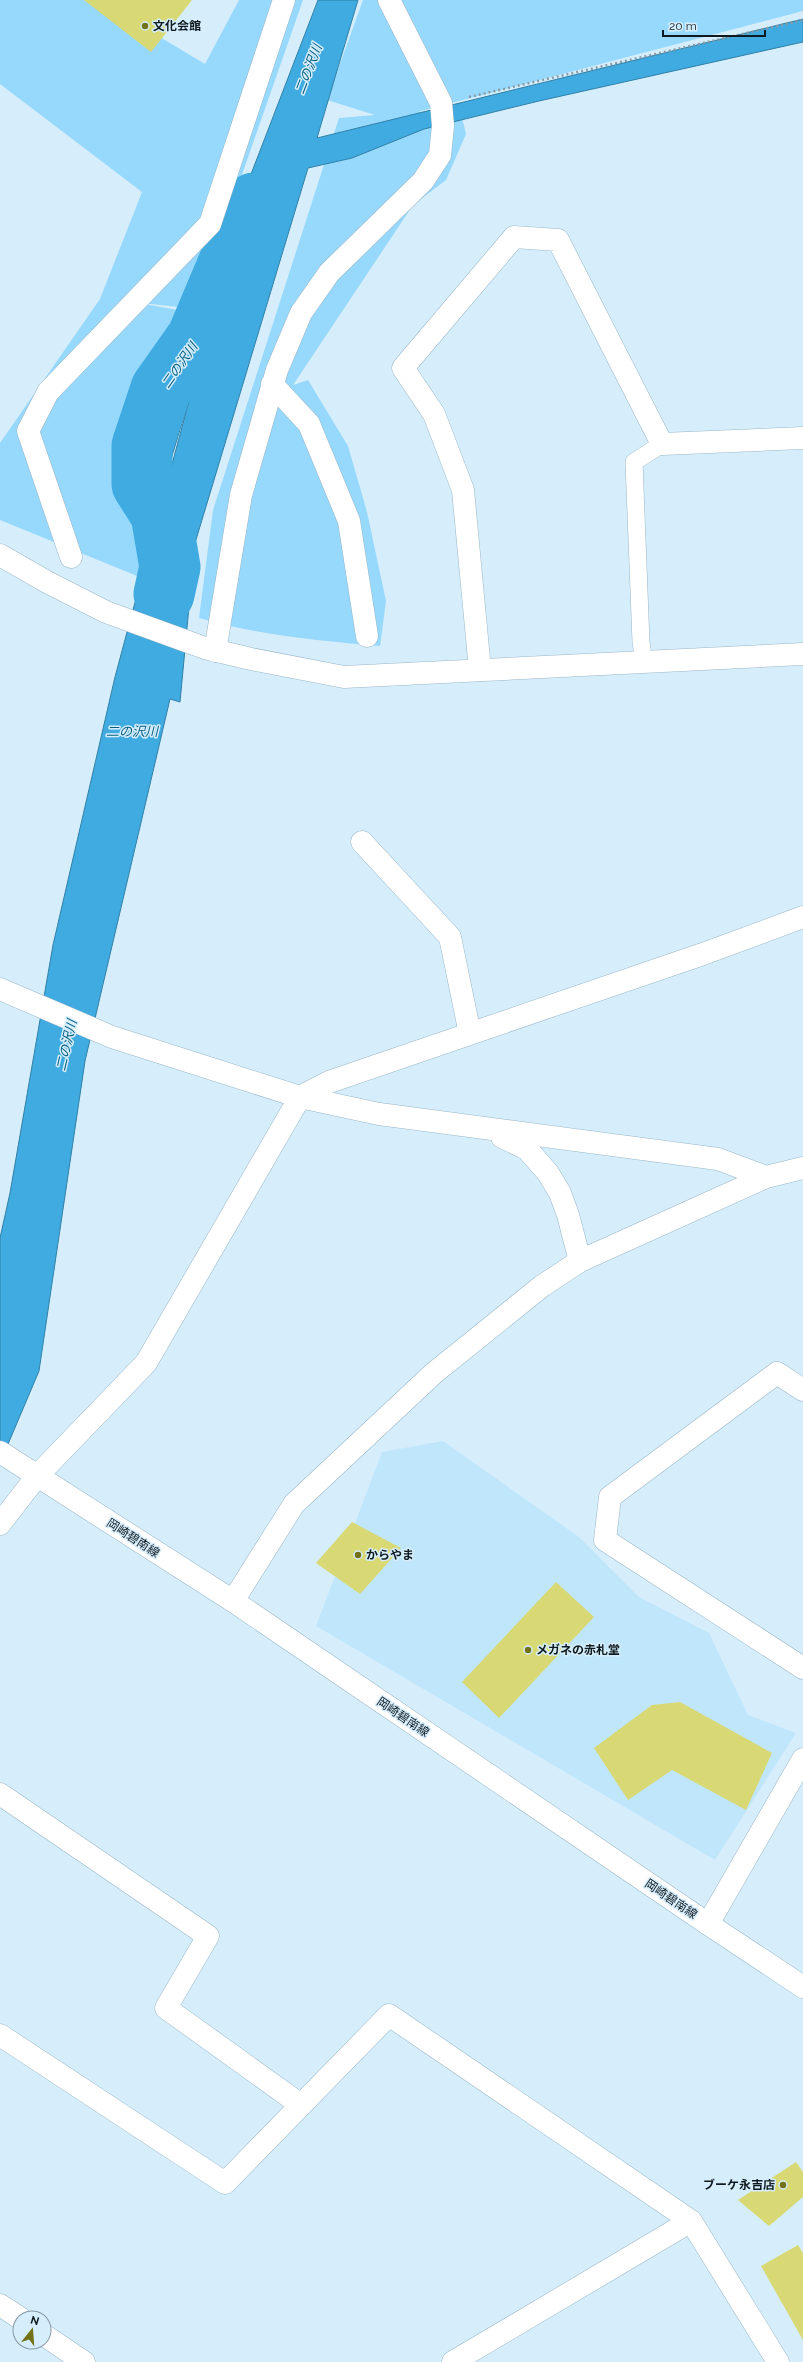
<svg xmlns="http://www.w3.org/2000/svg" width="803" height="2362" viewBox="0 0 803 2362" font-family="Raleway,'Noto Sans JP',sans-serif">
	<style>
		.built { fill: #c0e6fc }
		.green { fill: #97d8fd }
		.water { fill: #3fabe1; stroke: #3180a7 }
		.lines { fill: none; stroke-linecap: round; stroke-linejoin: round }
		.river { stroke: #3fabe1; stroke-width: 61 }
		.building { fill: #d8d974 }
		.service-casing { stroke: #99b6c7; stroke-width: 18 }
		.pedestrian-casing { stroke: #99b6c7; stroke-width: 23 }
		.minor-casing { stroke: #99b6c7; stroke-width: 23 }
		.tertiary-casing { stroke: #99b6c7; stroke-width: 23 }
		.primary-casing { stroke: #99b6c7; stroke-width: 23 }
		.path { stroke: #889ba5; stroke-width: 2.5; stroke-dasharray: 2 3; stroke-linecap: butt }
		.service { stroke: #fff; stroke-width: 17 }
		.pedestrian { stroke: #fff; stroke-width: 22 }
		.minor { stroke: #fff; stroke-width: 22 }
		.tertiary { stroke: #fff; stroke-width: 22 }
		.primary { stroke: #fff; stroke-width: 22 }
		.poi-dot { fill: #737217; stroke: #d6eefc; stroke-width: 1.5 }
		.labels { text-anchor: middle; stroke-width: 3; stroke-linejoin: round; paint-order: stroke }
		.poi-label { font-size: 12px; font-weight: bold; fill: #0f1a20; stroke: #d6eefc; text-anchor: start }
		.street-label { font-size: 12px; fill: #0f1a20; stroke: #d6eefc }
		.water-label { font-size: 13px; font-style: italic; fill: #065d81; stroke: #d6eefc }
	</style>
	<rect width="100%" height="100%" fill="#d6eefc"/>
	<path class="built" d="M443 1441 579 1537 639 1597 709 1633 748 1715 796 1733 715 1860 316 1626 382 1452Z"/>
	<path class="green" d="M0 0H98L205 64 239 0H303L195 309 134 302 183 311 122 426 142 578 0 520V443L100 299 142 192 0 84Z
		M363 0H803V11L417 112 460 109 466 134 446 180 413 205 293 385 308 380 348 446 367 512 386 601 380 646C319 641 258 635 199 618L213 510 339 118 375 115 327 100Z"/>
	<path class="water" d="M318 0H358L317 138 803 19V42L539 101 424 129 352 158 308 168 195 543 180 702 170 699 85 1061 39 1371 0 1463V1238L10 1193 53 945 115 677 193 386 140 563 123 460 211 273 200 360 248 182Z"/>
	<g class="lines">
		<path class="river" d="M164 594 170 567 161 514 142 484V446L161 389 197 338 254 203"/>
	</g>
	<path class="building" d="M84 0H192L151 52Z
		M352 1522 401 1548 360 1594 316 1563Z
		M556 1582 594 1617 499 1718 462 1682Z
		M680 1702 772 1753 746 1810 672 1770 628 1800 594 1748 652 1705Z
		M796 2162 803 2172V2197L769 2226 738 2200Z
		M798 2245 803 2253V2340L761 2266Z"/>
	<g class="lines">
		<g class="service-casing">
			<path id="service" d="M644 663 641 642 634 462 662 444"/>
		</g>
		<g class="pedestrian-casing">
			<path id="pedestrian" d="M272 384 309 424 349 521 367 636
				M71 557 28 431 48 392 210 224 284 0
				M215 651 241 495 277 370 301 313 329 273 423 181 440 155 443 126 441 103 389 0"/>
		</g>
		<g class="minor-casing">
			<path id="minor" d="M480 670 463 490 434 414 403 368 514 237 558 240 662 444 803 438
				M362 842 450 937 470 1034
				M803 1390 777 1373 610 1497 605 1540 803 1668
				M0 1524 37 1476 146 1363 300 1097 329 1082 703 954 803 917
				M0 1794 208 1936 166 2008 301 2105
				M708 1924 803 1759
				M0 2035 225 2183 389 2015 691 2221 778 2362
				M0 2305 20 2318
				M44 2335 84 2362
				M453 2362 691 2221"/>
		</g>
		<g class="tertiary-casing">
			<path id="tertiary" d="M0 555 47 582 106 612 205 648 251 659 344 677 803 654
				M0 989 112 1037 300 1097 379 1114 718 1159 766 1177
				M502 1137 527 1149 548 1173 560 1193 568 1215 580 1261
				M233 1601 294 1504 434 1373 542 1286 580 1261 766 1177 803 1168"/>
		</g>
		<g class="primary-casing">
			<path id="primary" d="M0 1452 233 1601 708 1924 803 1987"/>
		</g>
		<path class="path" d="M469 97 803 20"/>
		<use href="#service" class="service"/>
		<use href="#pedestrian" class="pedestrian"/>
		<use href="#minor" class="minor"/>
		<use href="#tertiary" class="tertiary"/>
		<use href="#primary" class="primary"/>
	</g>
	<g class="poi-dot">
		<circle cx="145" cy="26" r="4"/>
		<circle cx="358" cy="1555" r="4"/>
		<circle cx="528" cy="1650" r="4"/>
		<circle cx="783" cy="2185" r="4"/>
	</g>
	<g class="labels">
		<g class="poi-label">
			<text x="153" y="30">文化会館</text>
			<text x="366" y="1559">からやま</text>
			<text x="536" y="1654">メガネの赤札堂</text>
			<text x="775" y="2189" text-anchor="end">ブーケ永吉店</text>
		</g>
		<g class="street-label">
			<text transform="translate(133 1538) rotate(33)" y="4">岡崎碧南線</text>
			<text transform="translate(403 1717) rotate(34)" y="4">岡崎碧南線</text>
			<text transform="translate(671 1899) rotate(34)" y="4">岡崎碧南線</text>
		</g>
		<g class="water-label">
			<text transform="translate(308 69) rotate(-69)" y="5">二の沢川</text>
			<text transform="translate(179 365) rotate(-55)" y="5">二の沢川</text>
			<text x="132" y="736">二の沢川</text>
			<text transform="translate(66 1045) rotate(-77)" y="5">二の沢川</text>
		</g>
	</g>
	<g transform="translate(32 2330) rotate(17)"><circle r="19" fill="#d6eefc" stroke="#8699a4"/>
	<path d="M0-3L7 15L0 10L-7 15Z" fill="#737217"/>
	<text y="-6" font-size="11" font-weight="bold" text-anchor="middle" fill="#0f1a20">N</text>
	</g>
	<path d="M663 30v6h102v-6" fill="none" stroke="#0f1a20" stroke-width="2"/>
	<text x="669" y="30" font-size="12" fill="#0f1a20" stroke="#d6eefc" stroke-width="3" paint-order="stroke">20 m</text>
</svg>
